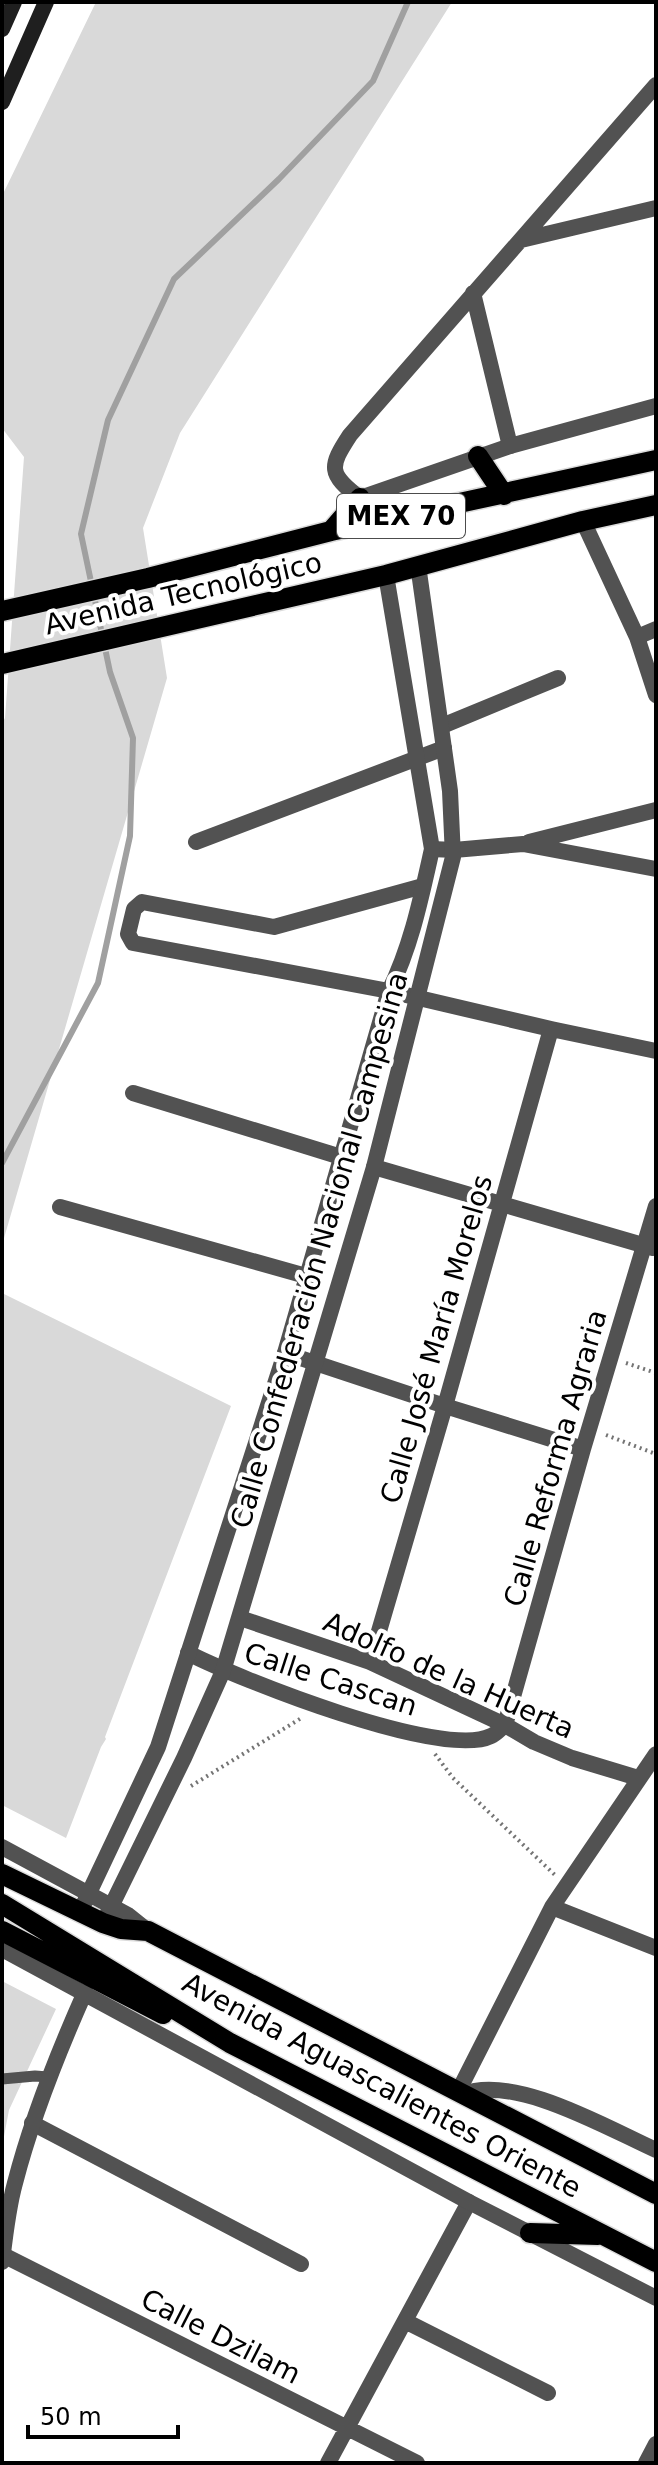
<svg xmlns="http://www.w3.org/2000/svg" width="658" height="2465" viewBox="0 0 658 2465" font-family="'DejaVu Sans',sans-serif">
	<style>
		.green { fill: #d9d9d9 }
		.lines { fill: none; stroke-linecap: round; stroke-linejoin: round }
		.stream { stroke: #a0a0a0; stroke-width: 6 }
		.primary-casing { stroke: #dbdbdb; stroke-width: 23 }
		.path { stroke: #747474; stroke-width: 4; stroke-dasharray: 2 4; stroke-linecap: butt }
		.service { stroke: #525252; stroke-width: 11 }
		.minor { stroke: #525252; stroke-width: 16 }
		.tertiary { stroke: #525252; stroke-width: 16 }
		.secondary { stroke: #1f1f1f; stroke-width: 16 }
		.primary { stroke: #000; stroke-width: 20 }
		.labels { text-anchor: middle; stroke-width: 8; stroke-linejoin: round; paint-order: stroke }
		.shield { fill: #fff; stroke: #4c4c4c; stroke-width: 2 }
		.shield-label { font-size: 26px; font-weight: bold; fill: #000 }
		.street-label { font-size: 28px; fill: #000; stroke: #fff }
	</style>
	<rect width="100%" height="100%" fill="#fff"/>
	<path class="green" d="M96 2H452L180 433 143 528 167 678 2 1245V723L5 718 24 457 2 428V196Z
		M2 1293 231 1406 105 1737 106 1739 101 1747 66 1838 2 1805Z
		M2 1981 56 2009 9 2110 2 2147Z"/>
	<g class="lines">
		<path class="stream" d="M2 1163 98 983 130 836 133 738 110 672 81 534 108 420 174 279 279 179 373 81 408 2"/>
		<g class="primary-casing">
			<path id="primary" d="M478 456 504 495
				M331 531 360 498
				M2 611 148 578 331 531 656 460
				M2 664 386 575 583 521 656 505
				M2 1874 103 1923 121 1929 148 1931 656 2194
				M2 1904 230 2043 656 2262
				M2 1931 163 2014
				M530 2233 598 2235"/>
		</g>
		<path class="path" d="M626 1363 656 1373
			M606 1435 656 1454
			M435 1754 453 1778 555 1875
			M191 1786 303 1717"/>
		<path class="service" d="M2 2079 35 2076 48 2077"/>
		<path class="minor" d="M521 240 656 208
			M473 293 510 446
			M360 498C328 474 329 467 350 435L656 85
			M583 521 637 637 656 695
			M637 637 656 629
			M442 726 558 678
			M196 842 444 748
			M529 842 656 810
			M432 849 454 850 523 844 656 869
			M423 886 274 927 142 902 134 909 128 934 133 943 389 991 551 1029 656 1051
			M133 1093 341 1157
			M374 1167 653 1248
			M60 1207 306 1276
			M285 1353 445 1406 583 1449
			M240 1618 370 1662 505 1725 534 1742 572 1758 638 1778
			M188 1653C239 1679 442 1760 491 1736 496 1734 501 1728 505 1725L583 1449 656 1206
			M370 1662 445 1406 551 1029
			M552 1907 656 1948
			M458 2092 552 1907 656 1754
			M32 2123 301 2264
			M3 2255 417 2463
			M405 2321 548 2393
			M328 2463 469 2202
			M646 2463 656 2444"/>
		<path class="tertiary" d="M360 498 510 446 656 406
			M2 1847 128 1915 148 1931
			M80 1912 158 1747 285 1353 389 991C411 947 421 898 432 849L386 575
			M103 1923 184 1758 223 1671 374 1167 453 857 450 791 418 565
			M2 1949 469 2202 656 2298
			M463 2094C515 2074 607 2128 656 2150
			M2 2262C5 2236 8 2208 15 2183 32 2117 57 2055 85 1992"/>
		<path class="secondary" d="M2 29 14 2
			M2 102 46 2"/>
		<use href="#primary" class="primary"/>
	</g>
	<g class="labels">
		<rect class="shield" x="337" y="494" width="128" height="44" rx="6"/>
		<g class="shield-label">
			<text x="401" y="525">MEX 70</text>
		</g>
		<g class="street-label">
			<text transform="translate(183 593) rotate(-13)" y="10">Avenida Tecnológico</text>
			<text transform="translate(319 1250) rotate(-74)" y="10">Calle Confederación Nacional Campesina</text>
			<text transform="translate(436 1339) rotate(-74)" y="10">Calle José María Morelos</text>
			<text transform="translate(555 1458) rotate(-74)" y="10">Calle Reforma Agraria</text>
			<text transform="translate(449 1675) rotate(24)" y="10">Adolfo de la Huerta</text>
			<text transform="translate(331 1679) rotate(18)" y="10">Calle Cascan</text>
			<text transform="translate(382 2085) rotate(28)" y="10">Avenida Aguascalientes Oriente</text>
			<text transform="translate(221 2336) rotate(27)" y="10">Calle Dzilam</text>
		</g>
	</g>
	<rect width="658" height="2465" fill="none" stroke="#000000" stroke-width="8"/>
	<path d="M28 2425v12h150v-12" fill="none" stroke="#000000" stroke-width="4"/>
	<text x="40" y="2425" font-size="24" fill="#000000" stroke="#ffffff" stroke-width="6" paint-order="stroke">50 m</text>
</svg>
